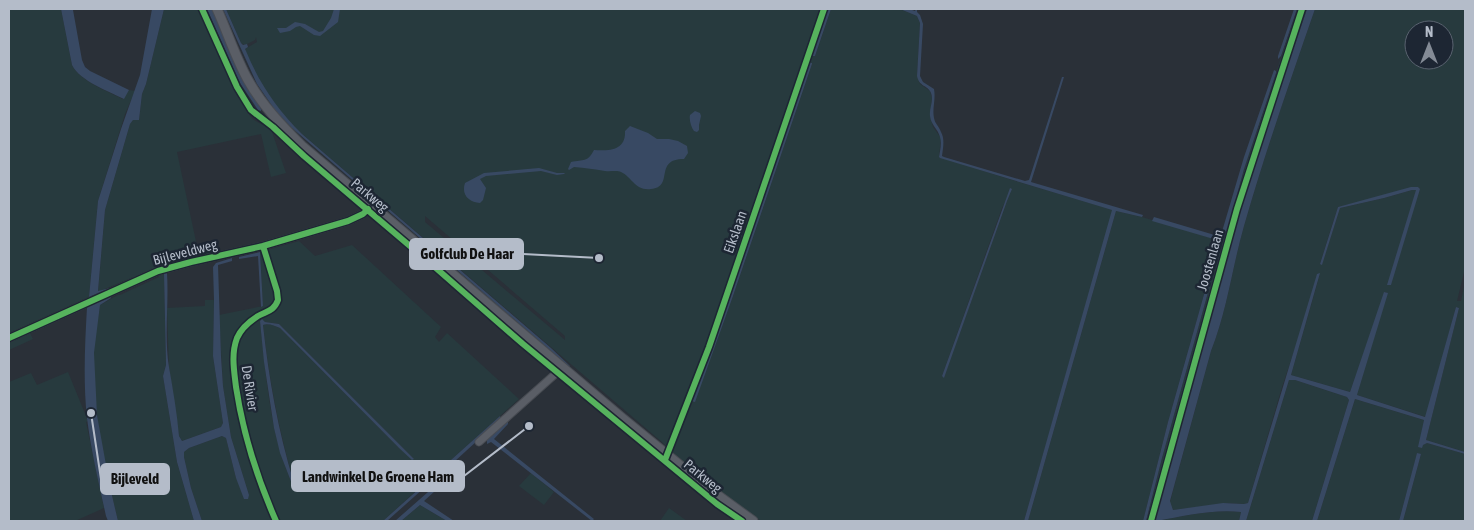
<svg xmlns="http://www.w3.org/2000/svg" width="1474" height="530" viewBox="0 0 1474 530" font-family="'Asap Condensed',sans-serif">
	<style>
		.green { fill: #273a3e; fill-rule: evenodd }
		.water { fill: #384963 }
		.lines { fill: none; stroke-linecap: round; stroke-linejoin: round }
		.minor-casing { stroke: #484c53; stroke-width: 9 }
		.tertiary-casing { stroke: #484c53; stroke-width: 11 }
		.minor { stroke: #5a5e66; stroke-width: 7 }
		.tertiary { stroke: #5a5e66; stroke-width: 9 }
		.cycleway-casing { stroke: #1d2633; stroke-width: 9 }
		.cycleway { stroke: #56b35d; stroke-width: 6 }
		.labels { text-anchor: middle; stroke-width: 5; stroke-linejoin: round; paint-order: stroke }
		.street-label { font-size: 14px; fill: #b4bcc9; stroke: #1d2633 }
		.leader { fill: none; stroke: #b4bcc9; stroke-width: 2 }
		.callout-dot { fill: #b4bcc9; stroke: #1d2633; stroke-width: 2 }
		.callout { fill: #b4bcc9; stroke: #b4bcc9; stroke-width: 2 }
		.callout-label { font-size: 15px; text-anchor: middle; font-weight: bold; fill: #111 }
	</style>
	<rect width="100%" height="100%" fill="#2a3038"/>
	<path class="green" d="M9 9H61L72 65C80 81 107 91 123 99L129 90 135 91 125 114 98 201 89 297 9 333Z
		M164 9H200L231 79 250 116C255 123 264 124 271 129L286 173 271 177 261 134 177 152 198 251 197 257C161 266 132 277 98 292L105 210 130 124 133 120H139L142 94 146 84Z
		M226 9H827L811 55 815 56 831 9H900L917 16 920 23 917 76 920 84 930 91 932 98 930 114 933 127 941 138 939 157 1019 182 1113 210 1024 521H762L752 516 673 453 663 443 302 134C278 110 254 82 245 49L257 42 256 37 255 40 245 45 241 43ZM811 62 812 64 733 296 694 402 809 63ZM1012 189 1007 201 944 377 942 376 1002 208ZM425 216 565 336V340L425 222Z
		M1297 9H1307L1267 126 1155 520 1157 521C1184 516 1213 509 1241 512L1239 521H1146L1162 458 1217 260 1214 259 1168 422 1143 521H1028L1116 211 1142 217 1218 240 1219 247 1226 235 1244 169Z
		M1315 9H1465V268L1457 301H1461L1465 282V452L1426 440 1459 308 1456 307 1426 417 1357 395 1387 293 1385 292 1350 392 1291 375 1320 274 1282 387 1248 503 1244 504 1229 503 1173 510 1170 502 1211 351C1227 311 1232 268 1244 226 1265 153 1290 81 1315 9ZM1414 30H1444V60H1414ZM1418 187 1420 189 1413 203 1417 190H1412L1384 198 1340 208 1322 264H1320L1333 222 1338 207Z
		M299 241 315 256 352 245 441 327 435 337 439 342 447 333 519 399 432 477 421 465 418 468 428 480 383 521H202L191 488 184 457V452L189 448 222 436 226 438 236 478 249 495 231 437 223 386 219 315 263 306 260 252ZM262 320 265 322 279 324 414 459 399 448 280 328C275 326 269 323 263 325 269 379 279 431 294 483L292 484C288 473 283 462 280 451 268 409 265 364 260 321Z
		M164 274 166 365 163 376 177 462 194 521H118C105 467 92 410 94 354 94 338 98 321 100 305L118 295H120L159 277V276Z
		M205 300H214L213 356 223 423 221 427 182 441 179 436 169 368 167 308 205 306Z
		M30 333 33 339 9 350V343Z
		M68 372 88 421 86 422 104 508 75 521H9V382L31 373 37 385Z
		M1289 380H1295L1347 397 1349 400 1312 521H1246Z
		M1355 399 1424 420 1419 447 1427 443 1465 454V521H1403L1421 454H1417L1399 521H1317Z
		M531 473 554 492 544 505 519 486Z
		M420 505 447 521H401Z
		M669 508 687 521H660Z"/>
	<path class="water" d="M61 9H74L73 10 82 60 85 67 90 71 129 90 124 99C108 91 80 81 72 65Z
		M152 9H164L146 84 142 94 139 120H133L130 124 105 210 98 291 110 288 89 297 98 201 121 129 140 75Z
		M207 9H212L242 78 261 109V111L258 110 240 83Z
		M223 9H226L241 43 243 45 247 44 248 47 245 49 246 51C259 83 277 109 302 134L551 348 570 366H569L565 363 292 128 275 110 257 84Z
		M334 9H340L338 22 320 36 314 35 300 26 296 27 290 31 280 33 277 28H286L295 22 305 24 319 32 323 31 331 18Z
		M827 9H831L815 56H812Z
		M900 9H909L915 11 916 9H917V12L920 15 923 24 920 76 923 82 934 89C936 100 932 108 934 118 935 124 939 126 941 132 945 139 943 148 942 156L944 157 1025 181 1029 180 1062 77H1064L1031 182 1143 215 1142 217 1116 211 1028 521H1024L1112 210 940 158 939 157C940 151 942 143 940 137 938 129 931 125 930 116 929 108 934 101 931 93 928 85 919 87 917 76L920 23 917 16Z
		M1294 9H1297L1281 56 1278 59V56Z
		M1307 9H1315C1290 81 1265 153 1244 226 1232 268 1227 311 1211 351L1170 501 1173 510 1223 503 1244 504 1248 503 1317 274 1320 273 1291 375 1350 392 1384 292 1388 293 1357 395 1425 417 1456 307 1459 308 1426 440 1465 452V454L1427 443 1423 445 1422 448 1418 447 1424 420 1355 399 1317 521H1312L1349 400 1347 397 1295 380H1289L1246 521H1239L1241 512C1213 509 1184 516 1157 521L1155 520 1236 226 1267 126Z
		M809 62 812 63V64L733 296 695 402 691 401 730 296Z
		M1274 70 1276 71V73L1244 169 1226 235 1220 247 1217 240 1152 221 1154 217 1218 236 1221 235 1244 157Z
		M695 111 700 113 701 116 699 125V130L697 132 694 131C691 127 689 120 690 115Z
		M630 126 648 133 657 139H669L678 141 687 146 688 153 684 159C653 159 675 187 651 189 635 191 632 177 621 172 617 170 610 172 605 171 595 169 585 168 574 167L569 170 568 169 571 162C584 159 587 163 594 150 610 151 626 150 625 131Z
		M539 168 557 173H565L564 174 557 175 541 171 486 176 480 179 486 188 483 200 480 203C469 202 461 195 465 183L484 173Z
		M1411 187H1418L1420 189 1391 285H1387L1416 190H1412L1384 198 1340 208 1322 265 1320 264 1338 207Z
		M1010 188 1012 189 1007 201 944 378 942 376Z
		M260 252 263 306 261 307 258 256 239 259V257Z
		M232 258V261L218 265 221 356 223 386 231 437 249 495 248 499H244L236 478 226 438 222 436 189 448 184 452V457L191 488 202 521H194L177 462 163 376 166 365 164 274 167 273C169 304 164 336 169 367 173 390 177 413 179 436L182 441 221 427 223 423 213 356 214 300 213 267 216 263Z
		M1214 259 1217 260 1162 458 1146 521H1143L1168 422Z
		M111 297V298L100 305 94 353 97 415 110 487 118 521H108L106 516C99 484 91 451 87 418 83 381 85 343 87 307Z
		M262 319 265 322 279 324 414 459 412 460 399 448 280 328C275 326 268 323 263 325 269 380 278 430 294 483L292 484 280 453 274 428 264 362 260 321Z
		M500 416 501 419 431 483 418 467 419 465H421L432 477Z
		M506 422H508V424L494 439 594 519 592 521 491 442 487 444V439Z
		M1417 453 1421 454 1403 521H1399Z
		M444 478 446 481 424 501 454 521H447L420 505 401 521H395Z
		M424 486V488L387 521H383L421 487Z"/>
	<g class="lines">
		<g class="minor-casing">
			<path id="minor" d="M9 338 158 271 191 262 263 246 348 221 363 214 372 205
				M479 442 562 368
				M1151 521 1237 209 1302 9"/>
		</g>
		<g class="tertiary-casing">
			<path id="tertiary" d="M217 9C227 31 236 59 248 80 262 105 282 126 302 146L622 418 709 489 753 521"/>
		</g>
		<use href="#minor" class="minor"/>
		<use href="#tertiary" class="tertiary"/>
		<g class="cycleway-casing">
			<path id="cycleway" d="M202 9 237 87 251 110 273 127 304 156 437 269 523 344 717 504 742 521
				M263 246 277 291 278 300C274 311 267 311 258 316 250 321 241 329 237 338 231 354 234 370 236 387 243 433 257 478 276 521
				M9 338 158 271 191 262 263 246 348 221 363 214 368 209
				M665 460 709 347 824 9
				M1151 521 1237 209 1302 9"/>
		</g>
		<use href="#cycleway" class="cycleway"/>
	</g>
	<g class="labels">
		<g class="street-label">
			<text transform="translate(370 195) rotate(40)" y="5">Parkweg</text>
			<text transform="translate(735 232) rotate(-71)" y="5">Eikslaan</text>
			<text transform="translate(185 252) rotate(-15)" y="5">Bijleveldweg</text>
			<text transform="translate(1210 260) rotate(-74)" y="5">Joostenlaan</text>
			<text transform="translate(250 388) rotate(81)" y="5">De Rivier</text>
			<text transform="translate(703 476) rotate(39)" y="5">Parkweg</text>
		</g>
	</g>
	<path class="leader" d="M599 258L523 254M529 426L464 476M91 413L101 479"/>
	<g class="callout-dot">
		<circle cx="599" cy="258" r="5"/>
		<circle cx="529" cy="426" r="5"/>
		<circle cx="91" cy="413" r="5"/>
	</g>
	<g class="callout">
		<rect x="410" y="239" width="113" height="30" rx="5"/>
		<rect x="292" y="461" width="172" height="30" rx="5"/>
		<rect x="101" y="464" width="68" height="30" rx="5"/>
	</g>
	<g class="callout-label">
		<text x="467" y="259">Golfclub De Haar</text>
		<text x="378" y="482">Landwinkel De Groene Ham</text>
		<text x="135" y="484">Bijleveld</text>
	</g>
	<rect width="1474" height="530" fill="none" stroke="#b4bcc9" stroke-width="20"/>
	<g transform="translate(1429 45)"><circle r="24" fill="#1d2633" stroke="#59626f"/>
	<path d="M0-4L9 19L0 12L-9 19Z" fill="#848b96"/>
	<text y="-8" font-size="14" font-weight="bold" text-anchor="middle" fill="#b4bcc9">N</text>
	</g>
</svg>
